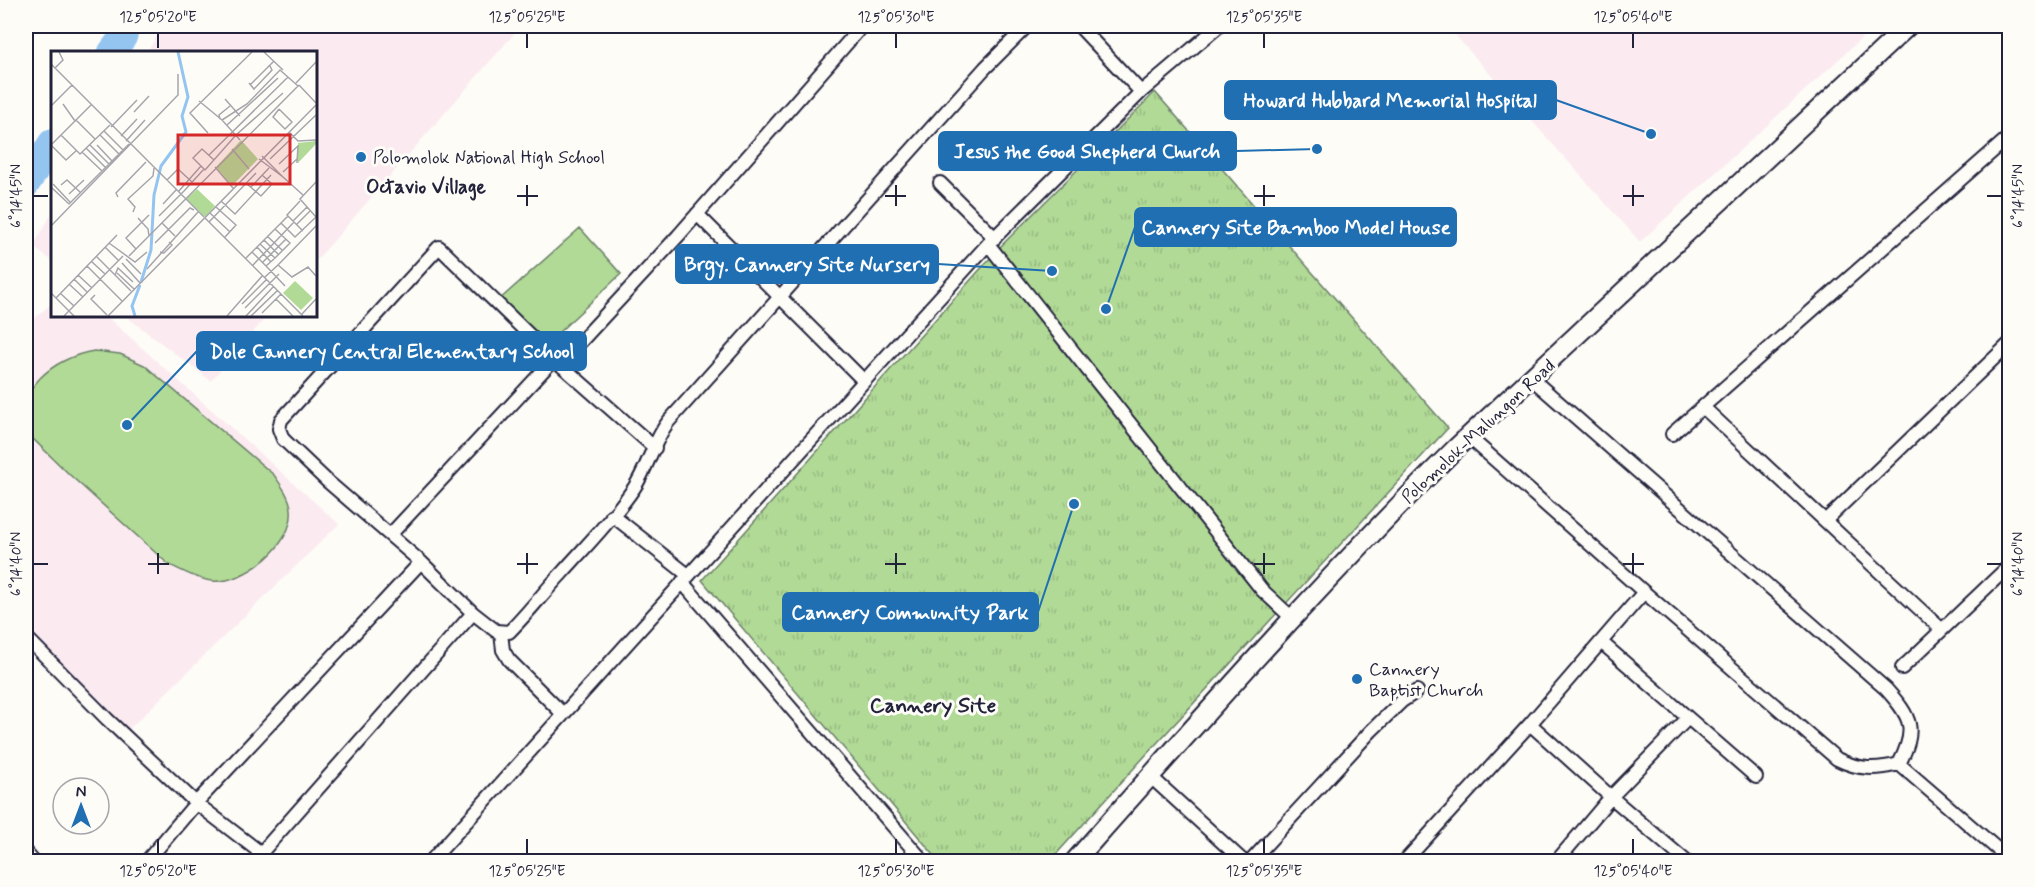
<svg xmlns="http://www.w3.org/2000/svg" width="2035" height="887" viewBox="0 0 2035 887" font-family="Mynerve,sans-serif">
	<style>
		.built { fill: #fbebf1 }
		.grass { fill: #b1da96; stroke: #6a7e68; stroke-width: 1.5 }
		.park { fill: url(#park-tufts); stroke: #6a7e68; stroke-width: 1.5 }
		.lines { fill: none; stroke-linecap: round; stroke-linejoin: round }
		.river { stroke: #94c4f0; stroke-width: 28 }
		.street-casing { stroke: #22223b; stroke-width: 16 }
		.secondary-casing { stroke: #22223b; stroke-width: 22 }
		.street { stroke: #fdfcf7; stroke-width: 12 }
		.secondary { stroke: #fdfcf7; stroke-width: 18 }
		.ticks { fill: none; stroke: #22223b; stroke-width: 2 }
		.poi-dot { fill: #1f6fb2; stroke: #fdfcf7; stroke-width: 2 }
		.labels { text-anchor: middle; stroke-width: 6; stroke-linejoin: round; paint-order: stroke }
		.poi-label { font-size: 18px; fill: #22223b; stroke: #fdfcf7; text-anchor: start }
		.street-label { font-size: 18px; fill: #22223b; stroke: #fdfcf7 }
		.neighbourhood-label { font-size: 20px; font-weight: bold; fill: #22223b; stroke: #fdfcf7 }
		.quarter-label { font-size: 21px; font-weight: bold; fill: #22223b; stroke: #fdfcf7 }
		.inset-river { fill: none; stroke: #94c4f0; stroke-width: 3 }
		.inset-road { fill: none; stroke: #a5a5ac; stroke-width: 1.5 }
		.view { fill: #d62828; fill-opacity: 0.15; stroke: #d62828; stroke-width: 3 }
		.inset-edge { fill: none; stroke: #22223b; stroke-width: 3 }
		.leader { fill: none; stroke: #1f6fb2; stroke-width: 2 }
		.callout-dot { fill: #1f6fb2; stroke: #fdfcf7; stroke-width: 2 }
		.callout { fill: #1f6fb2; stroke: #1f6fb2; stroke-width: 2 }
		.callout-label { font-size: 20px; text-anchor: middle; font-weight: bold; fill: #fff }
		.neatline { fill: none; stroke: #22223b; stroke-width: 2 }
		.ticks-label { font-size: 15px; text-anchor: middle; fill: #22223b }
	</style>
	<defs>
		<pattern id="park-tufts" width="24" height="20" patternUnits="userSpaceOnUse" patternTransform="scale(1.5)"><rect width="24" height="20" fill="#b1da96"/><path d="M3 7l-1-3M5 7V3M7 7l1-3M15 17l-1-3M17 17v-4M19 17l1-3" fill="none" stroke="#98bb82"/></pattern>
	</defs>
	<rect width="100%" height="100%" fill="#fdfcf7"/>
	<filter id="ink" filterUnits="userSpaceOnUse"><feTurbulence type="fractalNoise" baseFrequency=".0167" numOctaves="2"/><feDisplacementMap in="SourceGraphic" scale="12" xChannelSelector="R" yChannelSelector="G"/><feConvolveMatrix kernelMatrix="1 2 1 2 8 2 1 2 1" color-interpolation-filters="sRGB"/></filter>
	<g filter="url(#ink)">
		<path class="built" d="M163 26H521L315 262V52H147Z
			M1447 26H1875L1640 242Z
			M52 213V261L33 247Z
			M52 303V315H105L339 524 117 741 26 637V326Z
			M124 315H268L211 381Z"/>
		<path class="grass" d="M580 228 621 274 543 347 498 301Z
			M94 351 120 354 144 365 274 475C281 485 290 497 291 509 295 544 245 584 212 581 197 579 182 571 168 564L71 476 29 435C9 391 55 357 94 351Z"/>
		<path class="park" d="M1155 92 1448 428 1145 756 1050 861H939L702 580 1002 245Z"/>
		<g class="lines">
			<path class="river" d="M112 52 123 37 126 26
				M26 184 52 143"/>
			<g class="street-casing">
				<path id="street" d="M1079 26 1141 92
					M940 183 995 238
					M697 214 864 381
					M988 244 1262 590 1292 618
					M560 364 678 236 862 26
					M1703 407 1941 629
					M1672 434 2010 136
					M1469 437 1644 592 1837 759C1859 770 1876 770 1899 764 1917 729 1912 718 1886 689L1532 379
					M655 448 554 359 439 247 281 420 279 429 283 439 327 481 421 562 473 613 496 631 509 632C528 613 544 592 562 573 586 546 613 519 634 488 648 467 653 442 668 422L985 68 1027 26
					M612 515 688 575
					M1826 520 2010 343
					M390 535 554 359
					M682 582 924 862
					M501 633 503 650 509 660 563 714
					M26 637 107 719 196 803 261 853
					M1601 642 1756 777
					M1902 668 2010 565
					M1530 724 1611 797 1687 862
					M1899 764 2010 860
					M1150 776 1244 862
					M26 853 34 862
					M146 862 196 803 421 562
					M253 862 473 613
					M430 862 988 244 1141 92 1219 26
					M1250 862 1371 731 1402 701 1417 691
					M1404 862 1530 724 1644 592
					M1556 862 1611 797 1688 718"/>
			</g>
			<g class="secondary-casing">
				<path id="secondary" d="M1074 862C1199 721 1323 580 1457 447L1908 26"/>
			</g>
			<use href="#street" class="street"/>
			<use href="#secondary" class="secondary"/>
		</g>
	</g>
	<path class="ticks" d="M158 33V48M527 33V48M896 33V48M1264 33V48M1633 33V48M527 185V206M896 185V206M1264 185V206M1633 185V206M33 196H48M517 196H538M885 196H906M1254 196H1275M1623 196H1644M1987 196H2002M158 553V574M527 553V574M896 553V574M1264 553V574M1633 553V574M33 564H48M148 564H169M517 564H538M885 564H906M1254 564H1275M1623 564H1644M1987 564H2002M158 839V854M527 839V854M896 839V854M1264 839V854M1633 839V854"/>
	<g class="poi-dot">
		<circle cx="361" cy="157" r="6"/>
		<circle cx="1357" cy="679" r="6"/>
	</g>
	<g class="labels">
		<g class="poi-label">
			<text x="373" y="163">Polomolok National High School</text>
			<text x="1369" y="675">Cannery<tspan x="1369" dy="21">Baptist Church</tspan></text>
		</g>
		<g class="street-label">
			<text transform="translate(1478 431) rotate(-43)" y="6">Polomolok-Malungon Road</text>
		</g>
		<g class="neighbourhood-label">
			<text x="426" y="193">Octavio Village</text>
		</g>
		<g class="quarter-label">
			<text x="933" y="712">Cannery Site</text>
		</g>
	</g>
	<g transform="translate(51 51)">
		<rect width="266" height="266" fill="#fdfcf7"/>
		<path d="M244 230 262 247 250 259 232 242Z" fill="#b1da96"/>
		<path d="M190 89 207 108 181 135 165 116ZM265 90V93L247 112V92ZM146 138 164 155 154 166 135 148Z" fill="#b1da96"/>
		<path class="inset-river" d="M90 231 100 199 103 144 110 115 135 81 131 65 137 46 127 1M84 265 81 255 89 234"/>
		<path class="inset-road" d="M213 1 232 19M0 13 153 166M4 17 12 9 8 1M198 32 203 38 221 19 219 15M245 32 265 11M199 34 223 10M248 34 265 52M174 48 189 65M148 50 171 69M12 53 24 70M0 55 21 34M228 58 241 71 234 78 222 66 228 58M83 61 98 45M169 68 168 64 179 55M25 69 44 88M176 74 227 27M60 76 86 49M53 80 72 99M238 81 247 90 265 89M157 82 139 62 201 1M10 84 29 103 59 74M49 84 68 103M70 85 86 68M189 89 171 69 196 53 229 19 247 35M75 90 94 69M0 94 40 54M0 94 15 109 26 99M39 94 58 113M46 94 61 110M35 97 54 116M181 98 198 118M31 101 51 120M158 104 237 26M208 108 232 126 211 105M219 108 265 64M246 112 247 94M228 113 247 95M164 116 182 137M154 119 185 84 232 42M154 119 142 107 151 98 163 109M232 121 246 108M232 126 252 144M116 129 127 118 141 131M265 131 249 148 265 166M2 133 19 151M196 133 210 145 221 133 211 124M10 134 16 129 29 141M0 136 18 153M200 136 218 117M133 140 153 118M127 141 150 115M18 143 33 129M67 146 65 142 95 111M170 150 184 163 220 124M249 150 236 164 252 180M18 153 78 93M112 153 125 139M165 156 185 174 174 186M82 161 84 156 77 148 102 125 103 117M159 162 179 181M108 165 133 140M237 165 230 172 244 186 265 166M87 167 97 178 98 185M154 167 252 265M242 170 256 156M158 171 205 122M111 172 124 185M246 173 259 160M0 175 127 44V23M216 185 231 199M213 189 227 203M58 192 84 211 96 201M104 192 139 157 143 159M209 193 224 207M54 196 68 210M206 196 220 211M85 198 75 187 98 164M109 201 113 202 121 194 118 191M201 201 215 215 224 207 239 192 224 178M45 205 80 240M78 205 248 34M195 207 230 172M75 208 90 223M40 210 54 223M212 211 235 188M71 212 89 232M202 214 243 171M227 214 265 175M36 215 71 250M215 215 234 235M96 218 147 161M66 222 83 238M27 224 41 237M64 224 67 217 82 231M214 226 227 214 241 226 257 216 265 225M23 228 36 241M18 233 32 246M0 242 23 265M9 242 23 255M44 244 40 248 56 264M5 247 66 184M225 248 242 265M191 253 216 228M194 257 228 223M211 262 230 243M251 263 265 248M13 265 72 205M57 265 265 54M176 265 212 224M195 265 223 235M200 265 227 239"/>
		<path class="view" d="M127 84H239V133H127Z"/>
		<rect width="266" height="266" class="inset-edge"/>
	</g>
	<path class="leader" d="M1651 134L1556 100M1317 149L1236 151M1106 309L1135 227M1052 271L938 264M127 425L197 351M1074 504L1038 612"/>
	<g class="callout-dot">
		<circle cx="1651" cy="134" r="6"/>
		<circle cx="1317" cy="149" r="6"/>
		<circle cx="1106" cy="309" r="6"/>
		<circle cx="1052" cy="271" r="6"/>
		<circle cx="127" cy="425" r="6"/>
		<circle cx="1074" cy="504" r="6"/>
	</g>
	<g class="callout">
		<rect x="1225" y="81" width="331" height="38" rx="6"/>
		<rect x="939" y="132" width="297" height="38" rx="6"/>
		<rect x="1135" y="208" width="321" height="38" rx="6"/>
		<rect x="676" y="245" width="262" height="38" rx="6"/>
		<rect x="197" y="332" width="389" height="38" rx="6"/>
		<rect x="783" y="593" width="255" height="38" rx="6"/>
	</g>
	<g class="callout-label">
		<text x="1390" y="107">Howard Hubbard Memorial Hospital</text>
		<text x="1087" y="158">Jesus the Good Shepherd Church</text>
		<text x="1296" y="234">Cannery Site Bamboo Model House</text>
		<text x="807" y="271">Brgy. Cannery Site Nursery</text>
		<text x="392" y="358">Dole Cannery Central Elementary School</text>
		<text x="910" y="619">Cannery Community Park</text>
	</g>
	<rect width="2035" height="887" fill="none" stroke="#fdfcf7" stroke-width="66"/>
	<g transform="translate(81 806)"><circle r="28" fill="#fdfcf7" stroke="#a5a5ac" stroke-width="1.5"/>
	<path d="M0-4.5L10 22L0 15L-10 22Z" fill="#1f6fb2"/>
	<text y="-9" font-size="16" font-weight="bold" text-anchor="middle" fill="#22223b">N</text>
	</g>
	<rect x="33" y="33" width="1969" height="821" class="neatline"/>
	<g class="ticks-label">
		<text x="158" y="22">125°05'20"E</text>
		<text x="527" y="22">125°05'25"E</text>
		<text x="896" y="22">125°05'30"E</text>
		<text x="1264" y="22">125°05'35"E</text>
		<text x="1633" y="22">125°05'40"E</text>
		<text transform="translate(16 196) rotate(-90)" y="5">6°14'45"N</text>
		<text transform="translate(2018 196) rotate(-90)" y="5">6°14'45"N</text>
		<text transform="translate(16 564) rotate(-90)" y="5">6°14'40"N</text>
		<text transform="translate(2018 564) rotate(-90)" y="5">6°14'40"N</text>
		<text x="158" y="876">125°05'20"E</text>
		<text x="527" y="876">125°05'25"E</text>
		<text x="896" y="876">125°05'30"E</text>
		<text x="1264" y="876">125°05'35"E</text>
		<text x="1633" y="876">125°05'40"E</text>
	</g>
</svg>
